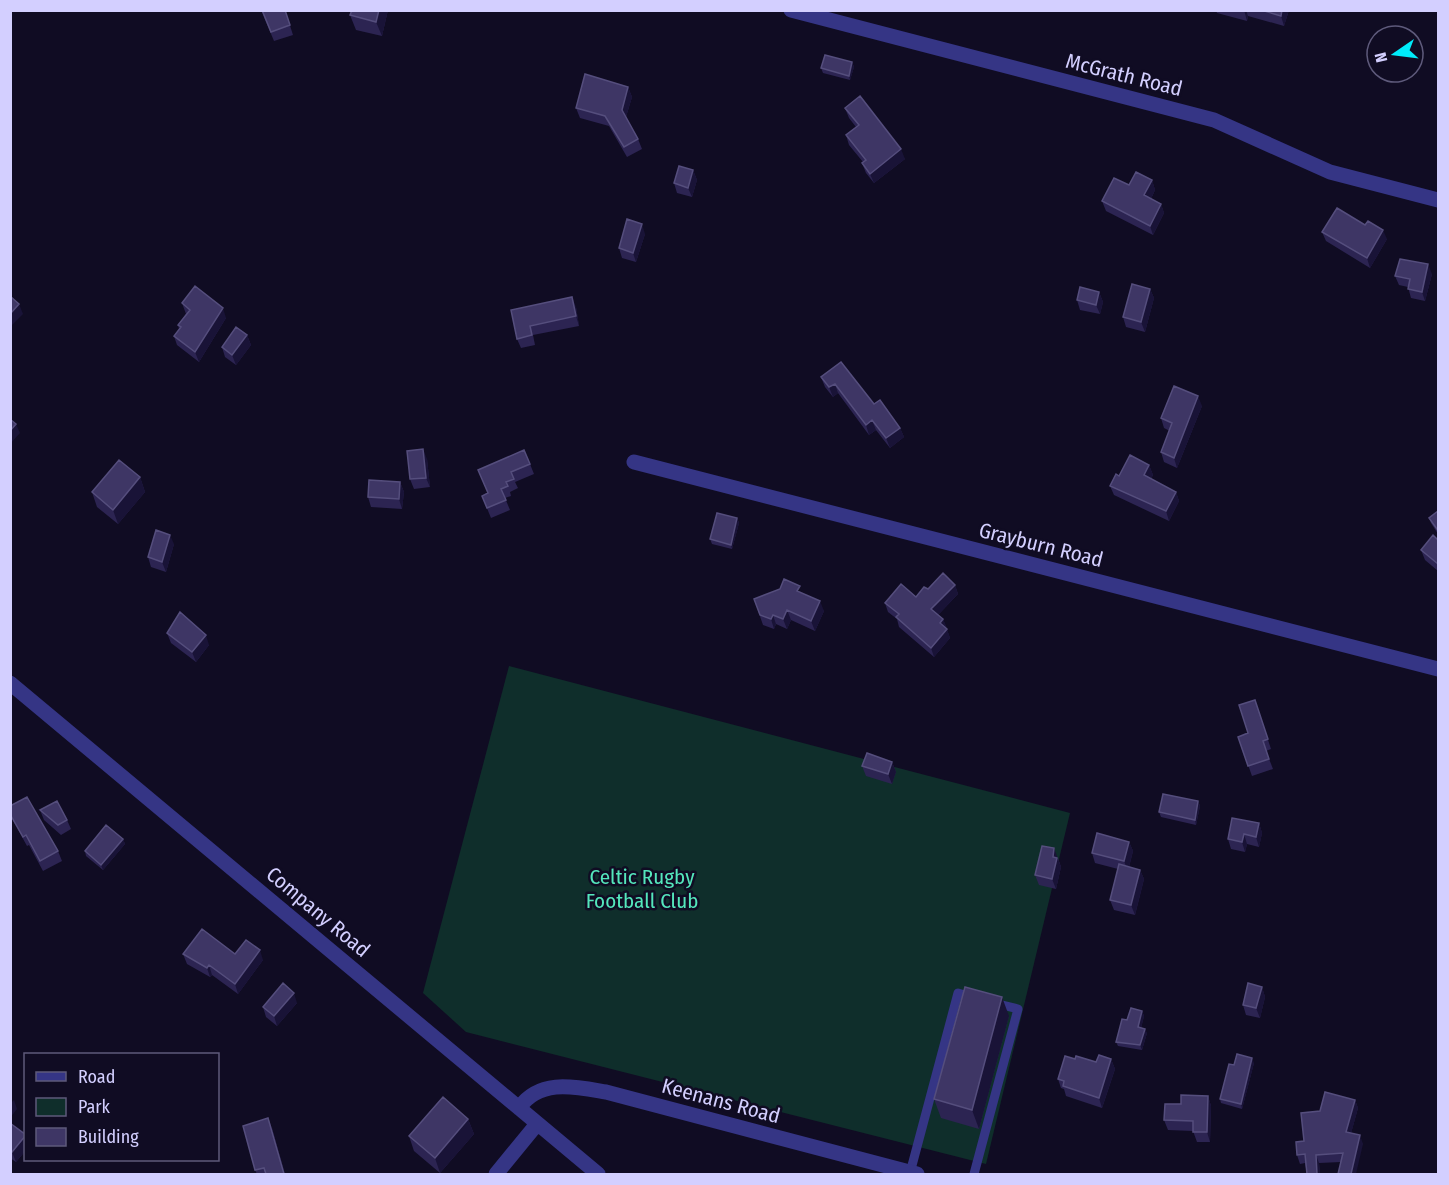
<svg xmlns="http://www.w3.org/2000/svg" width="1449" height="1185" viewBox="0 0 1449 1185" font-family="'Fira Sans Condensed',sans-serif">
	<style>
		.green { fill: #0f2e2b }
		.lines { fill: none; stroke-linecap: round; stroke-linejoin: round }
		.service { stroke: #353585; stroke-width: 9 }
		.minor { stroke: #353585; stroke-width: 15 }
		.wall { fill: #2c2452 }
		.shaded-wall { fill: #191337 }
		.building { fill: #3e3665; stroke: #554e7d; stroke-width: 1.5 }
		.labels { text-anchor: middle; stroke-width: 5; stroke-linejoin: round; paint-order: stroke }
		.street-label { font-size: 21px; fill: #d3cfff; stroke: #100c23 }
		.park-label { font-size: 21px; fill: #54e6bc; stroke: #100c23 }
	</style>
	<rect width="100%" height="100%" fill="#100c23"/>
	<path class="green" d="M509 666 1070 813 986 1164 466 1032 423 993Z"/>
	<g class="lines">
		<path class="service" d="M910 1173 958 993 972 997
			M974 1174 1018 1009 994 1003"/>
		<path class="minor" d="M791 10 1214 120 1330 172 1438 200
			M634 462 1438 669
			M10 683 598 1174
			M519 1108C540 1078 576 1087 606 1092L917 1174
			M496 1174 537 1124"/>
	</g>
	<path class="wall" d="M261 10H285L293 35 274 41Z
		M388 10 382 36 356 30 350 15Z
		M1216 10H1289L1284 26 1248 16 1247 21 1217 13Z
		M852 62 854 67 850 80 823 73 821 68Z
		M628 87 632 97 626 117 638 139 642 149 627 157 609 126 580 118 576 108Z
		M845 108 905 159 874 183 866 173 862 163 863 162 849 145 846 135 856 127 849 118Z
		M693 170 697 180 692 197 677 193 674 183Z
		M1152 180 1155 190 1151 199 1161 204 1164 213 1153 235 1106 211 1102 201 1129 185Z
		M1322 232 1387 239 1370 268 1326 241Z
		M645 234 636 262 622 258 619 248Z
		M1432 274 1425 301 1411 298 1408 287 1399 285 1395 276Z
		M1150 289 1154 298 1145 332 1126 327 1123 317Z
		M1099 292 1103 302 1100 314 1080 310 1077 300Z
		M182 303 226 318 199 362 177 345 174 336 179 329 178 325 186 314Z
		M576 307 579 326 533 335 535 345 521 348 517 339 511 310Z
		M247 335 251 345 236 365 225 357 222 347Z
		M821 377 874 404 900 428 904 437 890 448 876 430 869 435 838 393 833 397 825 387Z
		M1202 406 1177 468 1164 462 1161 452 1170 431 1164 428 1161 418Z
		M427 459 430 487 414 489 410 479Z
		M530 464 534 474 515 482 518 488 510 492 511 496 505 498 510 510 491 518 482 496 488 493 478 470Z
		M1149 465 1153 475 1151 479 1176 492 1179 501 1169 521 1114 495 1110 486 1119 476Z
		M140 477 145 492 118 524 97 507 92 492Z
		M400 482 404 492 402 509 371 507 368 497Z
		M1438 511V534L1431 523 1429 518Z
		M737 518 739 523 732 549 712 544 710 539Z
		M1438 540V571L1425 560 1421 550Z
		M174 544 166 572 151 567 148 557Z
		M955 585 958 594 938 615 943 619 950 638 934 657 899 627 897 619 888 612 885 603 916 597 928 589Z
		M802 593 824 611 815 631 791 620 787 629 776 624 774 629 763 625 754 599Z
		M167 633 209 645 196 662 171 643Z
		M1255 700 1271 749 1266 751 1273 769 1252 776 1238 737 1248 733Z
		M892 762 896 772 892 784 866 776 862 766Z
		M1198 801 1200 806 1196 825 1161 817 1159 812Z
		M10 806 58 851 62 861 43 871 29 845 27 846 11 817Z
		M40 810 67 820 71 829 61 835 44 820Z
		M1259 823 1262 833 1259 847 1247 844 1245 852 1231 849 1228 839Z
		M123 839 125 844 103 870 86 856 85 851Z
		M1129 842 1133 851 1129 867 1140 870 1144 879 1135 915 1114 910 1110 900 1118 869 1095 863 1092 853Z
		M1058 858 1061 867 1056 889 1039 885 1035 875Z
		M183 954H235L263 960 238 994 212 975 210 977 187 964Z
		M1262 987 1265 997 1260 1018 1246 1015 1243 1005Z
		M297 1003 277 1026 266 1017 263 1007Z
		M1142 1011 1144 1016 1141 1028 1147 1033 1142 1050 1118 1046 1116 1042 1127 1020Z
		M1009 1016 979 1129 941 1118 934 1099Z
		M1075 1059 1096 1062 1111 1059 1115 1069 1102 1108 1066 1096 1064 1089 1061 1088 1058 1079Z
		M1254 1063 1242 1109 1221 1103 1220 1099 1234 1065Z
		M1208 1096 1211 1106 1210 1142H1197L1193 1131 1168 1130 1164 1120 1181 1104Z
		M1355 1100 1358 1108 1351 1133 1363 1144 1341 1162 1319 1163 1320 1174H1307L1305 1163 1300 1164 1297 1155 1320 1111Z
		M468 1119 474 1134 440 1173 414 1151 409 1136Z
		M10 1123 26 1135V1150L16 1162 10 1158Z
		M272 1128 285 1174H257L255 1170Z"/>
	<path class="shaded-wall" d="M379 10H388L382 36 376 22Z
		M1244 10H1246L1248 16 1247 21Z
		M1282 10H1289L1284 26 1281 16Z
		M852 62 854 67 850 80 849 76Z
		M628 87 632 97 625 120 622 110Z
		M901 149 905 159 874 183 870 174Z
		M693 170 697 180 692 197 688 188Z
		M1152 180 1155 190 1148 205 1144 195Z
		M1161 204 1164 213 1153 235 1150 226Z
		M642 224 645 234 636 262 633 253Z
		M1383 230 1387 239 1370 268 1367 258Z
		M1428 264 1432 274 1425 301 1422 292Z
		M1150 289 1154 298 1145 332 1141 322Z
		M1099 292 1103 302 1100 314 1096 305Z
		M572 297 576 307 579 326 576 316Z
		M19 304 23 314 10 327V314Z
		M223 308 226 318 199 362 195 352Z
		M247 335 251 345 236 365 232 355Z
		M835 384 838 393 833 397 829 387Z
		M1198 396 1202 406 1177 468 1174 458Z
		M872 420 876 430 869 435 866 425Z
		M16 424 20 433 10 444V431Z
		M900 428 904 437 890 448 886 438Z
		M423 449 427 459 430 487 426 478Z
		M1149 465 1153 475 1147 485 1144 475Z
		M140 477 145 492 118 524 113 510Z
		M400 482 404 492 402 509 399 499Z
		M1176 492 1179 501 1169 521 1166 511Z
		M737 518 739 523 732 549 731 545Z
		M170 535 174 544 166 572 162 562Z
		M955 585 958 594 935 618 931 609Z
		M820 601 824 611 815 631 811 621Z
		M787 610 791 620 787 629 783 619Z
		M773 615 776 624 774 629 771 619Z
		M943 619 947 628 940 623Z
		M947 629 950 638 934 657 931 648Z
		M206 635 209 645 196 662 192 652Z
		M892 762 896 772 892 784 888 774Z
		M1198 801 1200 806 1196 825 1195 820Z
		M1259 823 1262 833 1259 847 1256 837Z
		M1244 834 1247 844 1245 852 1242 842Z
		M123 839 125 844 103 870 101 865Z
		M1129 842 1133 851 1128 871 1124 861Z
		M1054 848 1061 867 1056 889 1052 879 1053 857Z
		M1140 870 1144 879 1135 915 1131 905Z
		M260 950 263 960 238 994 235 984Z
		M209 965 212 975 210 977 207 968Z
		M1262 987 1265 997 1260 1018 1256 1008Z
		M294 993 297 1003 277 1026 274 1016Z
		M1002 997 1009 1016 979 1129 972 1110Z
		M1142 1011 1144 1016 1140 1032 1138 1027Z
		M1145 1029 1147 1033 1142 1050 1140 1045Z
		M1252 1058 1254 1063 1242 1109 1241 1104Z
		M1111 1059 1115 1069 1102 1108 1099 1098Z
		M1208 1096 1211 1106 1210 1142 1207 1132Z
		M14 1100 17 1109 10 1118V1104Z
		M1355 1100 1358 1108 1349 1141 1346 1132Z
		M268 1118 272 1128 285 1174H284Z
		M468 1119 474 1134 440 1173 435 1158Z
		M1360 1135 1363 1144 1356 1174H1351Z
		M26 1136V1150L16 1162 12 1152Z
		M1316 1155 1319 1163 1320 1174H1317Z"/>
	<path class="building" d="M262 10H285L290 25 271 32Z
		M352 10H379L376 22 350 15Z
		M1261 10H1282L1281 16Z
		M825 55 852 62 849 76 821 68Z
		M585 74 628 87 622 110 638 139 624 147 605 116 576 108Z
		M860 96 901 149 870 174 862 163 866 160 846 135 859 125 845 108Z
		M679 166 693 170 688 188 674 183Z
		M1136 172 1152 180 1144 195 1161 204 1150 226 1102 201 1114 178 1129 185Z
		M1337 208 1365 225 1368 221 1383 230 1367 258 1322 232Z
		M627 219 642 224 633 253 619 248Z
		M1400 259 1428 264 1422 292 1408 289 1410 279 1395 276Z
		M1132 284 1150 289 1141 322 1123 317Z
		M195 286 223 308 195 352 174 336 181 327 178 325 190 310 182 303Z
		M1080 287 1099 292 1096 305 1077 300Z
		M10 296 19 304 10 314Z
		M572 297 576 316 530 326 532 335 517 339 511 310Z
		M236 327 247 335 232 355 222 347Z
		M841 362 874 404 880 400 900 428 886 438 872 420 866 425 835 384 829 387 821 377Z
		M1174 386 1198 396 1174 458 1161 452 1172 423 1161 418Z
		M10 419 16 424 10 431Z
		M423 449 426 478 410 479 407 451Z
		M524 450 530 464 511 472 514 479 506 482 508 486 501 489 506 500 487 508 482 496 488 493 478 470Z
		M1130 455 1149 465 1144 475 1176 492 1166 511 1110 486 1116 474 1119 476Z
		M119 460 140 477 113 510 92 492Z
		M369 480 400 482 399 499 368 497Z
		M1438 511V528L1437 529 1429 518Z
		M717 513 737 518 731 545 710 539Z
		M156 530 170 535 162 562 148 557Z
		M1433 535 1438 540V564L1421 550Z
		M943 573 955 585 931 609 943 619 940 623 947 629 931 648 896 617 899 614 885 603 901 584 916 597 924 587 928 589Z
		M784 579 800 586 797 591 820 601 811 621 787 610 783 619 773 615 771 619 760 615 754 599 780 589Z
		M180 612 206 635 192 652 167 633Z
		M1255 700 1268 739 1263 741 1269 759 1248 766 1238 737 1248 733 1239 705Z
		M867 753 892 762 888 774 862 766Z
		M1163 794 1198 801 1195 820 1159 812Z
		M27 797 58 851 40 861 26 835 23 837 10 814V806Z
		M57 801 67 820 58 825 40 810Z
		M1232 818 1259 823 1256 837 1244 834 1242 842 1228 839Z
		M106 825 123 839 101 865 85 851Z
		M1097 833 1129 842 1124 861 1092 853Z
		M1042 846 1054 848 1053 857 1057 858 1052 879 1035 875Z
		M1119 864 1140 870 1131 905 1110 900Z
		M202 929 235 954 246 940 260 950 235 984 209 965 207 968 183 954Z
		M283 983 294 993 274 1016 263 1007Z
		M1248 983 1262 987 1256 1008 1243 1005Z
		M965 987 1002 997 972 1110 934 1099Z
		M1131 1008 1142 1011 1138 1027 1145 1029 1140 1045 1116 1042 1122 1019 1127 1020Z
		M1237 1054 1252 1058 1241 1104 1220 1099 1229 1064 1234 1065Z
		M1099 1055 1111 1059 1099 1098 1063 1086 1064 1081 1058 1079 1065 1056 1075 1059 1076 1056 1096 1062Z
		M1325 1092 1355 1100 1346 1132 1360 1135 1351 1174H1338L1343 1153 1316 1155 1317 1174H1307L1305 1154 1297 1155 1296 1142 1304 1141 1301 1113 1320 1111Z
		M1181 1095 1208 1096 1207 1132H1193V1121L1164 1120 1165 1104H1181Z
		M443 1097 468 1119 435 1158 409 1136Z
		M268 1118 284 1174H266L264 1168 255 1170 243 1126Z
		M10 1123 26 1135 12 1152 10 1151Z"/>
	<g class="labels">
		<g class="street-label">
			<text transform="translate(1124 75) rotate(14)" y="7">McGrath Road</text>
			<text transform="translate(1041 545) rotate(14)" y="7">Grayburn Road</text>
			<text transform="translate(318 912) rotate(40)" y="7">Company Road</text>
			<text transform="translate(721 1101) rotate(15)" y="7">Keenans Road</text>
		</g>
		<g class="park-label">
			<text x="642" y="884">Celtic Rugby<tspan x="642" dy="24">Football Club</tspan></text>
		</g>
	</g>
	<rect width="1449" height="1185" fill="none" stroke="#d3cfff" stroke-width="24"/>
	<rect x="24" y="1053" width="195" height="108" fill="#100c23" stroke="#5e5a7b" stroke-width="1.5"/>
	<rect x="36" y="1072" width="30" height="9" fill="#353585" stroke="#5e5a7b" stroke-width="1.5"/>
	<text x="78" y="1083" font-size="18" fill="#d3cfff">Road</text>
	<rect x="36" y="1098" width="30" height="18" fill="#0f2e2b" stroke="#5e5a7b" stroke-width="1.5"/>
	<text x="78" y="1113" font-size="18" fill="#d3cfff">Park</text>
	<rect x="36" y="1128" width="30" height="18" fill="#3e3665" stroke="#5e5a7b" stroke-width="1.5"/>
	<text x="78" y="1143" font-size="18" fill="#d3cfff">Building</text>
	<g transform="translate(1395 54) rotate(256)"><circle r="28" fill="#100c23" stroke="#5e5a7b" stroke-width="1.5"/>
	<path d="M0-4.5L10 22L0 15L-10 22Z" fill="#00ebfa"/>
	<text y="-9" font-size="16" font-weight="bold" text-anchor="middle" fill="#d3cfff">N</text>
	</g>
</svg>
